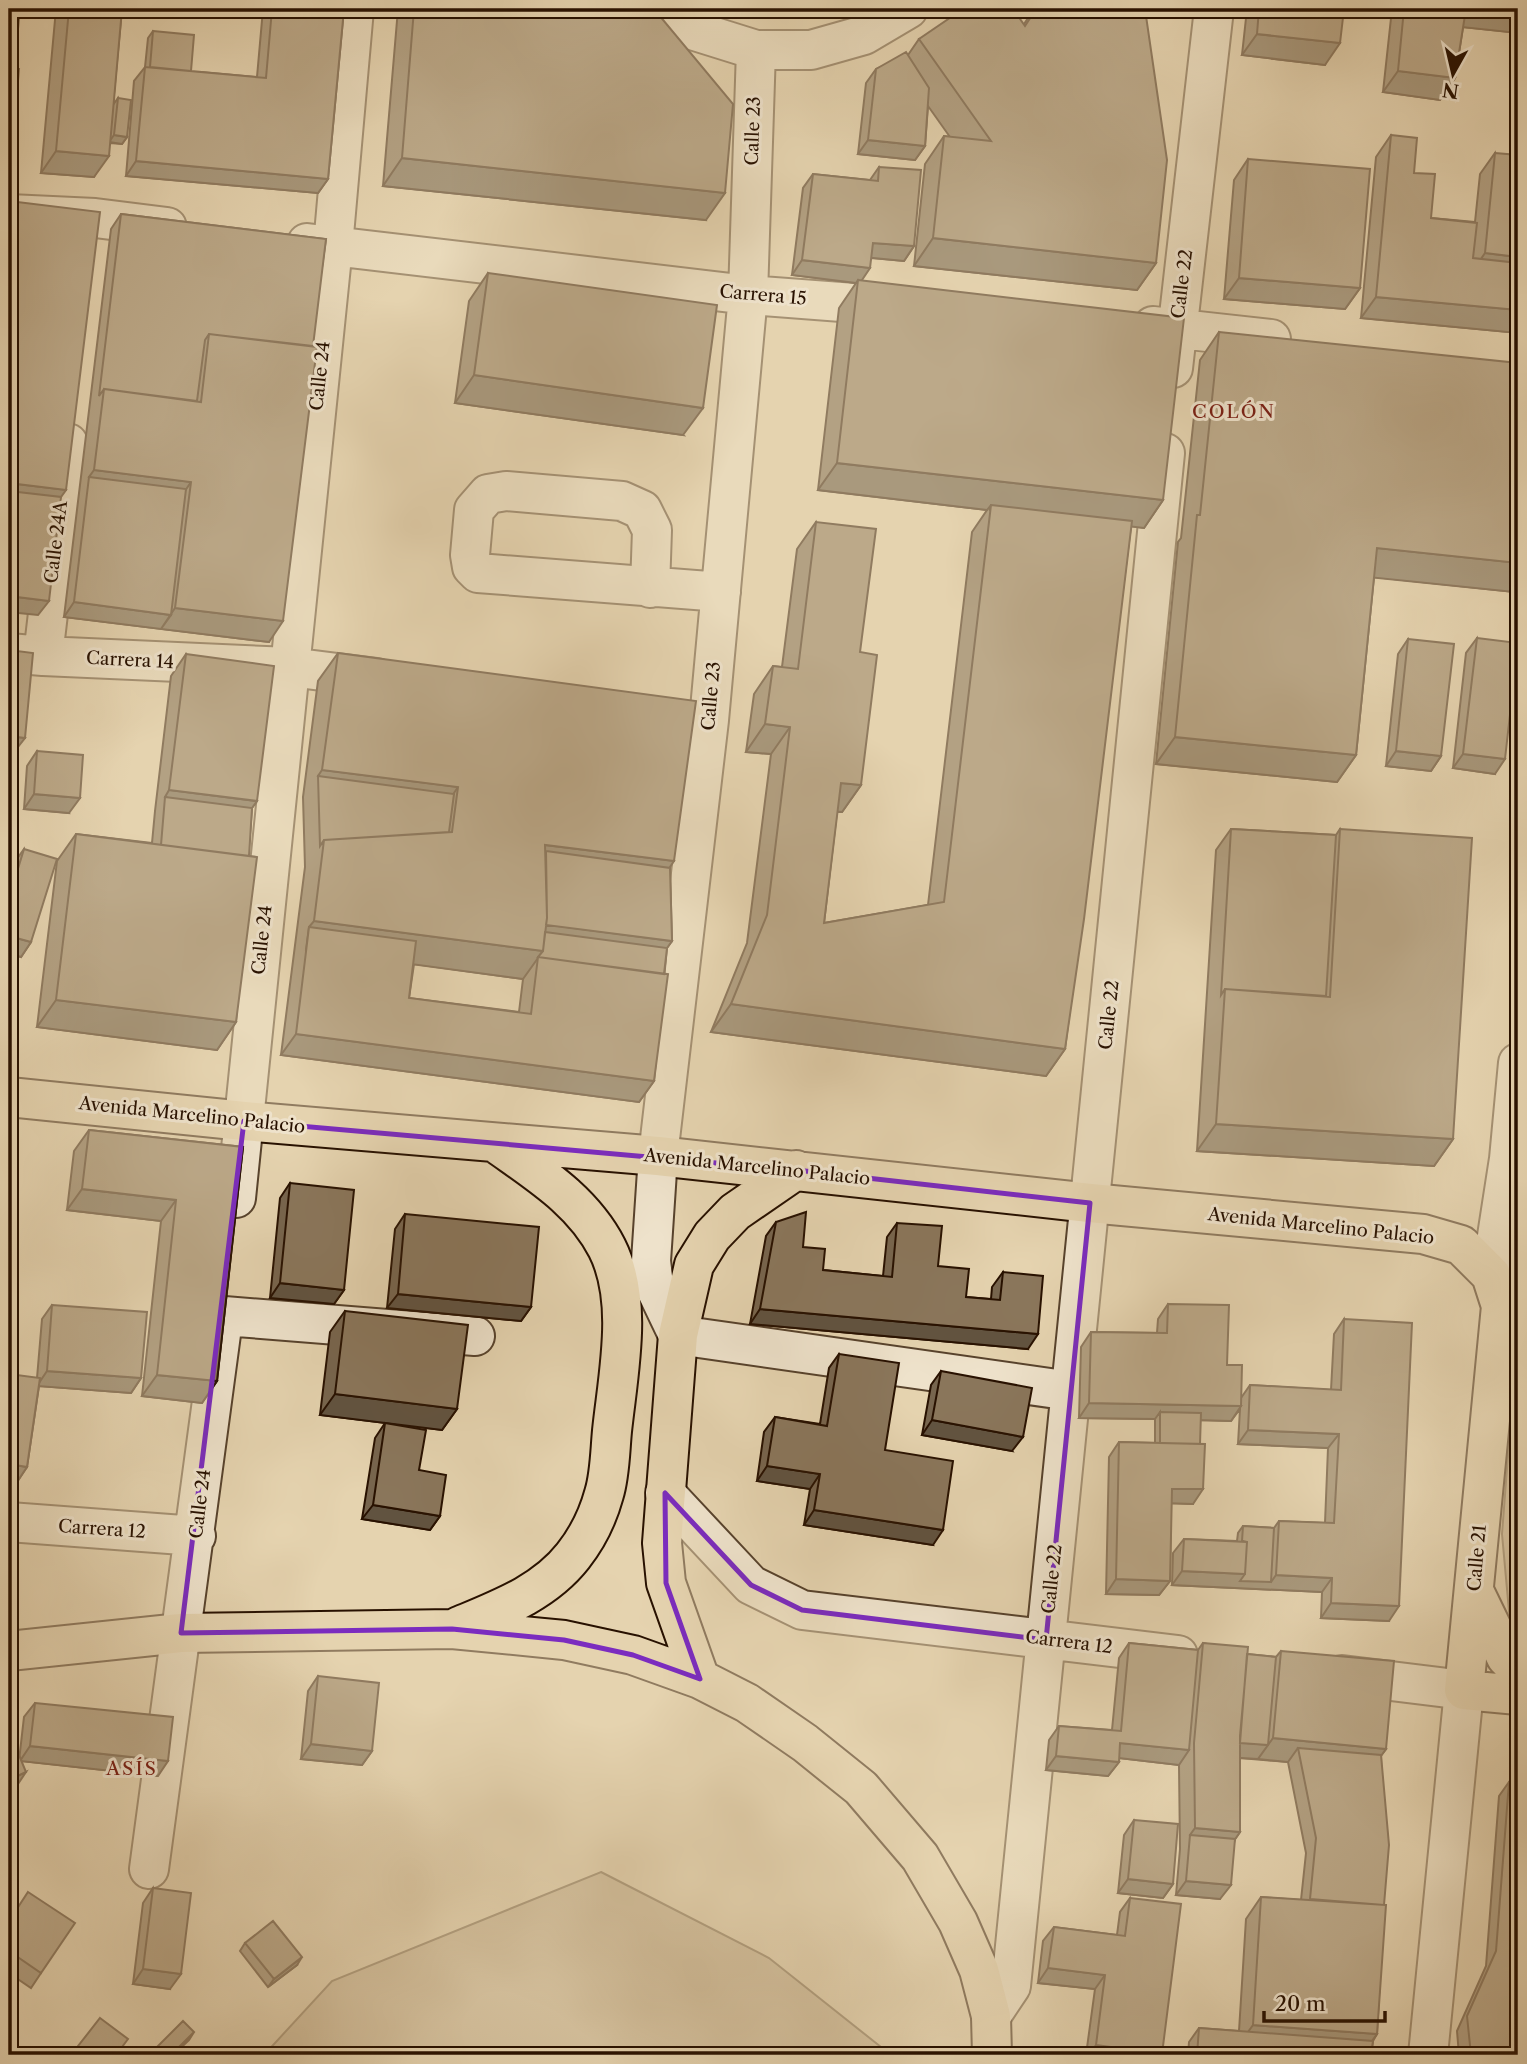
<svg xmlns="http://www.w3.org/2000/svg" width="1527" height="2064" viewBox="0 0 1527 2064" font-family="'Libre Caslon Text',serif">
	<style>
		.green { fill: #c5b291; stroke: #766248; stroke-width: 2 }
		.lines { fill: none; stroke-linecap: round; stroke-linejoin: round }
		.minor-casing { stroke: #57422c; stroke-width: 42 }
		.major-casing { stroke: #281100; stroke-width: 42 }
		.minor { stroke: #eee2cb; stroke-width: 38 }
		.major { stroke: #e5d3af; stroke-width: 38 }
		.wall { fill: #77654e; stroke: #281100; stroke-width: 2; fill-rule: evenodd }
		.shaded-wall { fill: #615340; stroke: #281100; stroke-width: 2 }
		.building { fill: #8a765b; stroke: #281100; stroke-width: 2 }
		.marked { fill: none; stroke: #7b2cbf; stroke-width: 5; stroke-linejoin: round }
		.labels { text-anchor: middle; stroke-width: 6; stroke-linejoin: round; paint-order: stroke }
		.street-label { font-size: 18px; fill: #281100; stroke: #eee2cb }
		.neighbourhood-label { font-size: 19px; letter-spacing: 2px; fill: #7a1f14; stroke: #eee2cb }
	</style>
	<rect width="100%" height="100%" fill="#e5d3af"/>
	<filter id="stains"><feTurbulence type="fractalNoise" baseFrequency=".00286" numOctaves="4"/><feColorMatrix values="0 0 0 0 .2 0 0 0 0 .09 0 0 0 0 .02 0 0 0 .5 -.17"/></filter>
	<radialGradient id="worn" r=".72"><stop offset=".6" stop-color="#630" stop-opacity="0"/><stop offset="1" stop-color="#630" stop-opacity=".3"/></radialGradient>
	<path class="green" d="M1518 1325V1645L1511 1633 1502 1534Z
		M601 1872 769 1958 891 2055H264L332 1981Z"/>
	<g class="lines">
		<g class="minor-casing">
			<path id="minor" d="M656 9 676 25 756 50H811L864 35 908 9
				M756 50 748 295 709 720 658 1156 651 1261 654 1285 678 1335 1071 1391
				M9 214 95 218 167 227
				M307 243 748 295 894 306
				M1153 326 1271 339
				M1173 368 1214 9
				M650 588 652 530 642 510 622 501 506 491 488 494 474 510 470 555 472 567 478 573 721 592
				M9 653 43 656 290 667 377 678
				M43 656 68 443
				M236 1198 333 246 354 9
				M1491 1275 1509 1159 1518 1063
				M224 1316 475 1336
				M665 1493 751 1585 802 1610 1178 1655
				M9 1522 196 1536
				M1342 1675 1464 1690 1428 2055
				M149 1869 221 1334
				M991 2016 1011 1986 1165 453"/>
		</g>
		<g class="major-casing">
			<path id="major" d="M9 1097 244 1121 658 1156 1090 1203 1423 1234 1461 1245 1491 1275 1501 1306 1464 1690 1518 1695
				M1475 1593 1506 1657 1518 1669
				M457 1627C500 1609 544 1593 573 1556 588 1537 598 1516 604 1494 610 1475 610 1452 612 1431 618 1374 634 1301 607 1248 583 1201 539 1174 497 1144
				M9 1651 181 1633 452 1629 564 1640 633 1655 700 1679 747 1703 805 1743 861 1788 920 1857 958 1922 979 1970 991 2016 992 2055
				M700 1679 666 1583 662 1543 678 1335 694 1265 712 1236 735 1212 796 1170"/>
		</g>
		<use href="#minor" class="minor"/>
		<use href="#major" class="major"/>
	</g>
	<path class="wall" d="M56 9H122L113 105 118 98 127 137 122 144 110 143 94 177 41 173Z
		M263 9H344L328 179 318 193 126 176 134 81 145 67 148 38 153 31 191 71 257 77Z
		M398 9H654L706 220 383 186Z
		M1034 9H1145L1156 263 1137 290 914 266 925 164 944 136 950 137 928 106 925 146 915 160 858 154 866 83 876 69 908 55 919 39 1024 24Z
		M1247 9H1344L1325 65 1242 55Z
		M1392 9H1518V33L1463 27 1455 78 1440 100 1383 92Z
		M1391 135 1414 173 1431 218 1475 222 1480 174 1495 153 1518 333 1361 318 1376 157Z
		M1248 159 1360 288 1345 309 1224 299 1234 180Z
		M879 167 914 246 904 261 871 258 861 281 1163 500 1144 528 1131 526 1065 1049 1046 1076 711 1032 747 943 771 754 746 752 754 694 773 666 782 667 797 549 816 522 860 652 861 785 842 812H837L824 923 928 905 972 532 987 510 818 490 839 308 856 283 792 275 803 188 813 174 870 180Z
		M121 214 326 239 269 642 64 617 111 229Z
		M488 273 683 435 455 403 469 301Z
		M1219 332 1514 592 1374 577 1356 755 1337 782 1156 764 1178 542 1181 538 1200 360Z
		M1477 638 1495 774 1453 768 1466 653Z
		M1408 639 1441 756 1431 771 1386 766 1398 654Z
		M338 653 670 868 672 941 667 948 654 1081 639 1102 281 1055 305 867 303 797 318 681ZM414 964 523 979 519 1012 409 998Z
		M186 654 257 801 252 808 236 1022 217 1050 37 1027 57 861 76 834 152 843 155 811 171 676Z
		M37 751 69 813 24 809 27 766Z
		M1231 829 1336 835 1340 829 1453 1139 1434 1166 1197 1151 1216 850Z
		M24 849 31 942 21 957 9 953V879L14 863Z
		M89 1130 243 1147 217 1381 202 1403 142 1396 161 1221 67 1210 74 1151Z
		M290 1183 344 1290 334 1304 270 1298 280 1198Z
		M405 1214 531 1307 521 1321 387 1308 395 1229Z
		M776 1222 803 1247 823 1270 883 1276 887 1237 897 1223 938 1266 966 1297 991 1299 992 1287 1003 1272 1028 1349 750 1324 766 1236Z
		M1168 1304 1227 1365 1241 1398 1250 1385 1331 1390 1334 1334 1344 1319 1389 1621 1321 1618 1322 1592 1172 1585 1173 1553 1184 1539 1237 1541 1238 1533 1243 1526 1274 1528 1279 1521 1325 1523 1328 1448 1238 1444 1240 1409 1231 1421 1200 1420 1193 1504 1171 1503 1170 1581 1159 1595 1106 1594 1109 1457 1119 1442 1155 1443V1419L1079 1418 1081 1347 1091 1332 1157 1333 1158 1319Z
		M52 1305 141 1378 131 1393 39 1386 27 1467 17 1482 37 1378 42 1319Z
		M345 1311 457 1409 442 1430 320 1415 330 1332Z
		M839 1354 885 1450 933 1545 804 1525 810 1489 757 1481 764 1432 775 1417 820 1424 829 1368Z
		M941 1371 1012 1451 922 1435 931 1385Z
		M385 1423 419 1470 440 1516 430 1530 362 1519 375 1438Z
		M1129 1643 1198 1650 1203 1643 1247 1654 1276 1657 1281 1651 1386 1749 1381 1755 1384 1905 1377 2034 1373 2041 1371 2055H1188L1189 2042 1199 2028 1239 2031 1246 1919 1261 1897 1301 1900 1306 1853 1288 1762 1240 1758V1832L1235 1839 1220 1899 1176 1895 1180 1849 1179 1765 1119 1758V1762L1108 1776 1046 1770 1049 1740 1059 1726 1112 1730 1119 1658Z
		M318 1676 372 1751 362 1765 301 1759 308 1691Z
		M35 1703 158 1776 22 1761 16 1787 24 1717Z
		M1509 1782 1518 2055H1459L1457 2031 1486 1966 1499 1796Z
		M1134 1820 1173 1884 1163 1898 1118 1893 1124 1835Z
		M153 1888 170 1989 133 1984 143 1903Z
		M1130 1898 1162 2054 1161 2055H1086L1095 1989 1038 1983 1043 1941 1054 1927 1117 1935 1120 1912Z
		M9 1921 41 1973 31 1988 9 1973Z
		M245 1943 297 1965 268 1987 240 1951Z"/>
	<path class="shaded-wall" d="M1464 9H1504L1518 10V33L1452 26Z
		M1257 34 1340 43 1325 65 1242 55Z
		M1398 71 1455 78 1440 100 1383 92Z
		M114 135 127 137 122 144 109 142Z
		M868 140 925 146 915 160 858 154Z
		M56 151 109 156 94 177 41 173Z
		M402 158 725 193 706 220 383 186Z
		M136 161 328 179 318 193 126 176Z
		M933 238 1156 263 1137 290 914 266Z
		M873 243 914 246 904 261 863 257Z
		M1485 253 1518 257V280L1470 275Z
		M802 260 870 268 860 283 858 280 856 283 792 275Z
		M1239 278 1360 288 1345 309 1224 299Z
		M1376 297 1518 310V333L1361 318Z
		M474 375 703 408 683 435 455 403Z
		M837 463 1163 500 1144 528 990 510 991 505 987 510 818 490Z
		M94 470 191 482 176 504 89 477Z
		M9 483 66 490 51 511 9 506Z
		M1377 548 1518 563V586L1514 592 1358 576Z
		M9 596 49 601 38 615 9 612Z
		M74 602 171 615 161 629 64 617Z
		M175 608 283 621 269 642 161 629Z
		M765 724 790 727 771 754 746 752Z
		M9 736 25 738 14 752H9Z
		M1175 737 1356 755 1337 782 1156 764Z
		M1396 751 1441 756 1431 771 1386 766Z
		M1463 754 1505 759 1495 774 1453 768Z
		M322 770 458 787 439 815 318 776Z
		M841 783 861 785 842 812 821 810Z
		M169 790 257 801 242 822 165 797Z
		M34 794 80 798 69 813 24 809Z
		M545 845 674 861 655 889 542 874Z
		M314 921 543 951 523 979 306 950 309 927Z
		M543 924 672 941 657 962 536 947Z
		M9 936 31 942 21 957 9 953Z
		M56 1000 236 1022 217 1050 37 1027Z
		M731 1004 1065 1049 1046 1076 711 1032Z
		M296 1034 654 1081 639 1102 281 1055Z
		M1216 1124 1453 1139 1434 1166 1197 1151Z
		M82 1189 176 1200 161 1221 67 1210Z
		M280 1283 344 1290 334 1304 270 1298Z
		M398 1294 531 1307 521 1321 387 1308Z
		M760 1309 1038 1334 1028 1349 750 1324Z
		M47 1371 141 1378 131 1393 37 1386Z
		M157 1375 217 1381 202 1403 142 1396Z
		M335 1394 457 1409 442 1430 320 1415Z
		M1089 1403 1241 1406 1231 1421 1160 1419V1412L1155 1419 1079 1418Z
		M932 1420 1023 1437 1012 1451 922 1435Z
		M1248 1430 1339 1434 1328 1448 1238 1444Z
		M9 1464 27 1467 17 1482 9 1480Z
		M767 1466 820 1474 810 1489 757 1481Z
		M1172 1489H1203L1193 1504 1162 1503Z
		M373 1505 440 1516 430 1530 362 1519Z
		M814 1510 943 1530 933 1545 804 1525Z
		M1182 1571 1245 1574 1271 1582 1276 1575 1332 1578 1322 1592 1172 1585Z
		M1116 1579 1170 1581 1159 1595 1106 1594Z
		M1331 1603 1399 1606 1389 1621 1321 1618Z
		M1273 1738 1386 1749 1371 1770 1298 1748 1288 1762 1258 1759Z
		M1235 1742 1268 1745 1258 1759 1225 1757Z
		M1120 1743 1189 1750 1179 1765 1110 1757Z
		M311 1744 372 1751 362 1765 301 1759Z
		M30 1746 168 1761 158 1776 20 1761Z
		M1056 1756 1119 1762 1108 1776 1046 1770Z
		M26 1772 16 1787 9 1790V1780Z
		M1195 1828 1240 1832 1225 1854 1190 1835Z
		M1128 1879 1173 1884 1163 1898 1118 1893Z
		M1186 1881 1231 1885 1220 1899 1176 1895Z
		M302 1957 297 1965 268 1987 274 1979Z
		M1048 1968 1105 1975 1095 1989 1038 1983Z
		M143 1969 181 1974 170 1989 133 1984Z
		M1253 2025 1377 2034 1362 2055 1238 2046Z
		M194 2032 189 2040 173 2055H171Z
		M1096 2045 1162 2054 1161 2055H1089Z"/>
	<path class="building" d="M9 9H20L14 69H9Z
		M69 9H122L109 156 56 151Z
		M272 9H344L328 179 136 161 145 67 266 78Z
		M414 9H654L733 104 725 193 402 158Z
		M963 9H1013L1025 26 1036 9H1145L1167 160 1156 263 933 238 944 136 991 141 919 39Z
		M1259 9H1344L1340 43 1257 34Z
		M1404 9H1466L1455 78 1398 71Z
		M153 31 194 35 191 71 150 67Z
		M906 52 929 88 925 146 868 140 876 69Z
		M9 69H19L12 152H9Z
		M118 98 131 100 127 137 114 135Z
		M1391 135 1417 138 1414 173 1435 174 1431 218 1477 223 1473 258 1518 263V310L1376 297Z
		M1495 153 1518 155V257L1485 253Z
		M1248 159 1370 169 1360 288 1239 278Z
		M879 167 921 170 914 246 873 243 870 268 802 260 813 174 878 181Z
		M9 201 100 212 66 490 9 483Z
		M121 214 326 239 313 346 209 334 205 340 197 401 104 389 99 396Z
		M488 273 717 305 703 408 474 375Z
		M858 280 1184 318 1163 500 837 463Z
		M1219 332 1518 363V563L1377 548 1356 755 1175 737 1197 515H1200Z
		M209 334 317 347 283 621 175 608 191 482 94 470 104 389 201 402Z
		M89 477 186 489 171 615 74 602Z
		M9 491 61 497 49 601 9 596Z
		M991 505 1132 521 1084 919 1065 1049 731 1004 767 915 790 727 765 724 773 666 798 669 816 522 876 529 860 652 877 655 861 785 841 783 824 923 944 902Z
		M1477 638 1518 643 1505 759 1463 754Z
		M1408 639 1454 644 1441 756 1396 751Z
		M9 650 33 653 25 738 9 736Z
		M338 653 696 701 674 861 545 845 547 918 543 951 314 921 324 840 452 832 458 787 322 770Z
		M186 654 274 666 257 801 169 790Z
		M37 751 83 755 80 798 34 794Z
		M318 776 454 794 449 832 324 840 320 846Z
		M165 797 252 808 249 856 161 845Z
		M1231 829 1336 835 1326 996 1225 989 1221 995Z
		M1340 829 1472 838 1453 1139 1216 1124 1225 989 1330 997Z
		M76 834 257 857 236 1022 56 1000Z
		M24 849 57 859 31 942 9 936V898Z
		M546 851 670 868 672 941 546 925 547 918Z
		M309 927 416 941 409 998 531 1014 538 957 668 974 654 1081 296 1034Z
		M545 932 667 948 664 974 538 957 543 951Z
		M89 1130 243 1147 217 1381 157 1375 176 1200 82 1189Z
		M290 1183 354 1190 344 1290 280 1283Z
		M806 1212 803 1247 825 1249 823 1270 892 1277 897 1223 942 1226 938 1266 969 1269 966 1297 1000 1300 1003 1272 1043 1276 1038 1334 760 1309 776 1222Z
		M405 1214 539 1227 531 1307 398 1294Z
		M1168 1304 1229 1305 1227 1365H1242L1241 1406 1089 1403 1091 1332 1167 1333Z
		M52 1305 147 1312 141 1378 47 1371Z
		M345 1311 468 1325 457 1409 335 1394Z
		M1344 1319 1412 1323 1399 1606 1331 1603 1332 1578 1276 1575 1279 1521 1334 1523 1339 1434 1248 1430 1250 1385 1341 1390Z
		M839 1354 899 1363 885 1450 953 1461 943 1530 814 1510 820 1474 767 1466 775 1417 827 1426Z
		M941 1371 1032 1388 1023 1437 932 1420Z
		M9 1374 40 1378 27 1467 9 1464Z
		M1160 1412 1201 1413 1200 1444 1160 1443Z
		M385 1423 426 1430 419 1470 446 1475 440 1516 373 1505Z
		M1119 1442 1205 1444 1203 1489H1172L1170 1581 1116 1579Z
		M1243 1526 1274 1528 1271 1582 1240 1581 1245 1574 1247 1542 1242 1541Z
		M1184 1539 1247 1542 1245 1574 1182 1571Z
		M1129 1643 1198 1650 1189 1750 1120 1743 1119 1762 1056 1756 1059 1726 1121 1731Z
		M1203 1643 1248 1647 1240 1736V1832L1195 1828 1194 1743Z
		M1281 1651 1394 1661 1386 1749 1273 1738Z
		M1247 1654 1276 1657 1268 1745 1240 1743Z
		M318 1676 379 1683 372 1751 311 1744Z
		M35 1703 173 1717 168 1761 30 1746Z
		M9 1731 26 1772 9 1780Z
		M1298 1748 1381 1755 1389 1845 1384 1905 1310 1899 1316 1838Z
		M1509 1782H1518V2055H1471L1467 2016 1496 1951Z
		M1134 1820 1178 1824 1173 1884 1128 1879Z
		M1190 1835 1235 1839 1231 1885 1186 1881Z
		M153 1888 191 1893 181 1974 143 1969Z
		M28 1892 75 1923 41 1973 9 1951V1921Z
		M1261 1897 1386 1905 1377 2034 1253 2025Z
		M1130 1898 1181 1904 1162 2054 1096 2045 1105 1975 1048 1968 1054 1927 1125 1936Z
		M273 1921 302 1957 274 1979 245 1943Z
		M100 2018 128 2039 116 2055H71Z
		M183 2021 194 2032 171 2055H149Z
		M1199 2028 1373 2041 1371 2055H1197Z
		M10 2045 27 2055H9V2047Z"/>
	<path d="M0 0H1527V2064H0ZM244 1121 796 1170 1090 1203 1046 1640 802 1610 751 1585 665 1493 666 1583 700 1679 633 1655 564 1640 452 1629 181 1633Z" fill="#e5d3af" fill-opacity=".55" fill-rule="evenodd"/>
	<path class="marked" d="M244 1121 796 1170 1090 1203 1046 1640 802 1610 751 1585 665 1493 666 1583 700 1679 633 1655 564 1640 452 1629 181 1633Z"/>
	<g class="labels">
		<g class="street-label">
			<text transform="translate(753 131) rotate(-88)" y="6">Calle 23</text>
			<text transform="translate(1182 284) rotate(-83)" y="6">Calle 22</text>
			<text transform="translate(763 295) rotate(5)" y="6">Carrera 15</text>
			<text transform="translate(320 376) rotate(-84)" y="6">Calle 24</text>
			<text transform="translate(56 542) rotate(-83)" y="6">Calle 24A</text>
			<text transform="translate(130 660) rotate(3)" y="6">Carrera 14</text>
			<text transform="translate(711 696) rotate(-85)" y="6">Calle 23</text>
			<text transform="translate(262 940) rotate(-84)" y="6">Calle 24</text>
			<text transform="translate(1109 1015) rotate(-84)" y="6">Calle 22</text>
			<text transform="translate(192 1115) rotate(6)" y="6">Avenida Marcelino Palacio</text>
			<text transform="translate(757 1167) rotate(6)" y="6">Avenida Marcelino Palacio</text>
			<text transform="translate(1321 1226) rotate(6)" y="6">Avenida Marcelino Palacio</text>
			<text transform="translate(200 1504) rotate(-83)" y="6">Calle 24</text>
			<text transform="translate(102 1529) rotate(4)" y="6">Carrera 12</text>
			<text transform="translate(1477 1558) rotate(-85)" y="6">Calle 21</text>
			<text transform="translate(1052 1579) rotate(-84)" y="6">Calle 22</text>
			<text transform="translate(1069 1642) rotate(7)" y="6">Carrera 12</text>
		</g>
		<g class="neighbourhood-label">
			<text x="1234" y="418">COLÓN</text>
			<text x="132" y="1775">ASÍS</text>
		</g>
	</g>
	<rect width="1527" height="2064" fill="none" stroke="#e5d3af" stroke-width="35"/>
	<rect x="10" y="10" width="1506" height="2043" fill="none" stroke="#281100" stroke-width="3.5"/>
	<rect x="18" y="18" width="1492" height="2029" fill="none" stroke="#281100" stroke-width="2"/>
	<g transform="translate(1453 74) rotate(188)" stroke="#eee2cb" stroke-width="5" paint-order="stroke">
	<path d="M0-5L12 26L0 18L-12 26Z" fill="#281100"/>
	<text y="-10" font-size="19" font-weight="bold" text-anchor="middle" fill="#281100">N</text>
	</g>
	<path d="M1264 2011v10h121v-10" fill="none" stroke="#281100" stroke-width="3.5"/>
	<text x="1275" y="2011" font-size="21" fill="#281100" stroke="#eee2cb" stroke-width="5" paint-order="stroke">20 m</text>
	<rect width="100%" height="100%" filter="url(#stains)"/>
	<rect width="100%" height="100%" fill="url(#worn)"/>
</svg>
